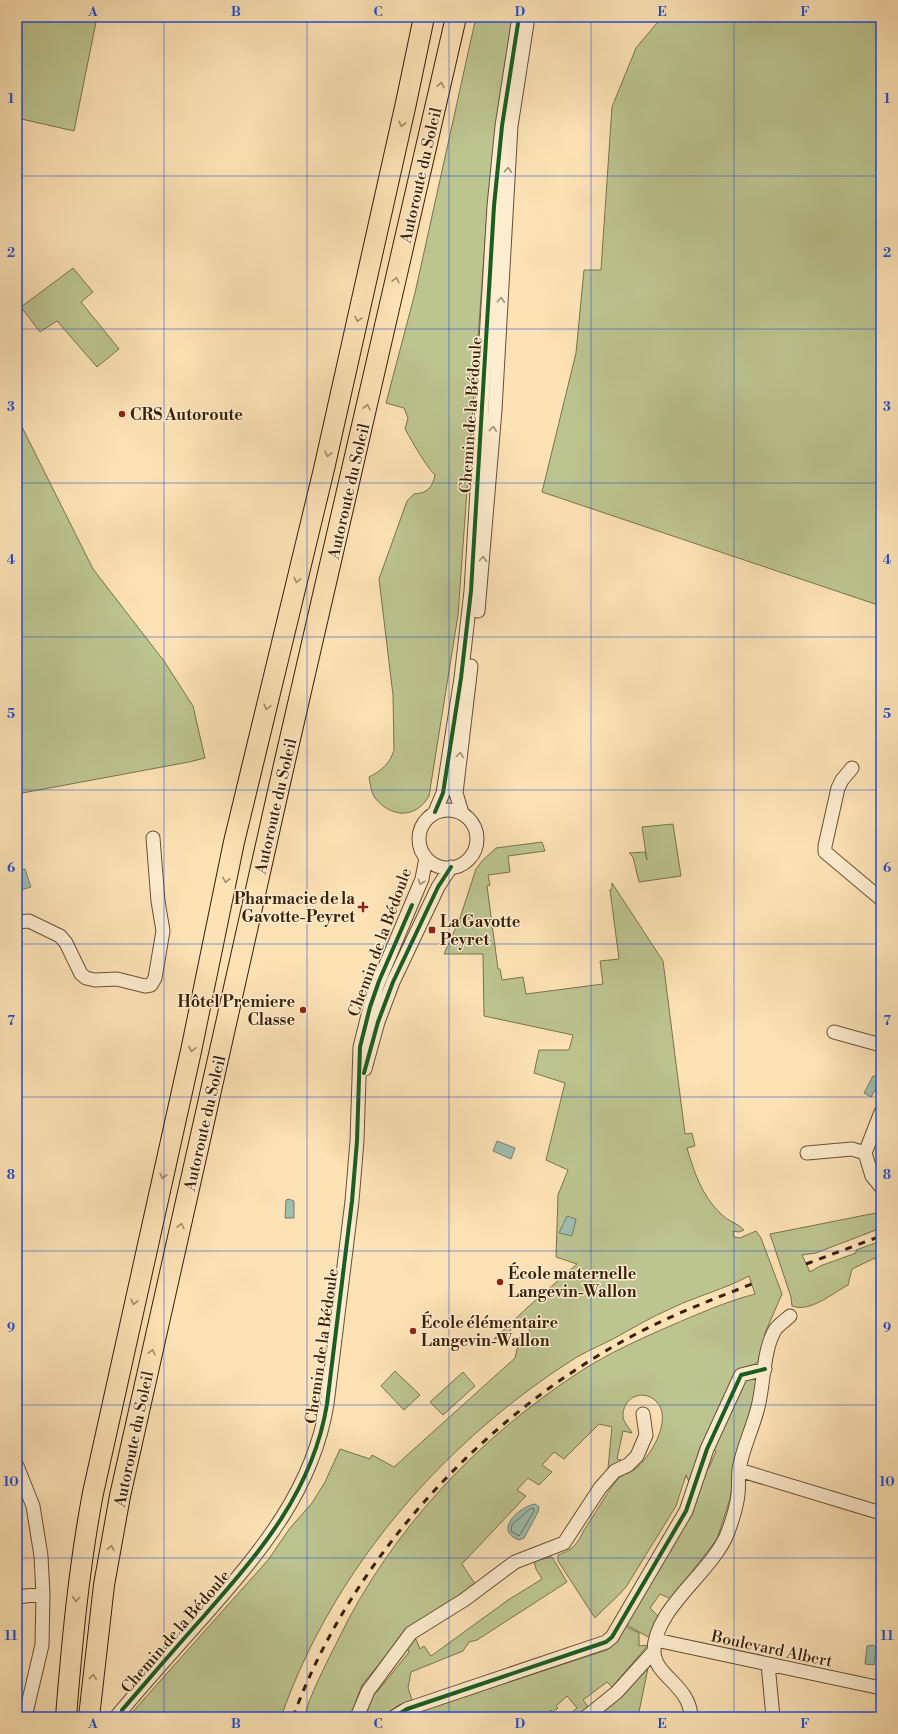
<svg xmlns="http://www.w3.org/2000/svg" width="898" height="1734" viewBox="0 0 898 1734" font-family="'Libre Bodoni',serif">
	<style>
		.green { fill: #bcc490; stroke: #7a724c }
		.water { fill: #9fbdb0; stroke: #767e6d }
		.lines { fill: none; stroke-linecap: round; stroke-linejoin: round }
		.shore { stroke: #6c6e5c; stroke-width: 1 }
		.minor-casing { stroke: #695033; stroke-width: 15 }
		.highway-casing { stroke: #381f08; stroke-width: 22 }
		.minor { stroke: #fdeccf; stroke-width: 13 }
		.highway { stroke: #fce2b5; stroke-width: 20 }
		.rail { stroke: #381f08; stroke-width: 3; stroke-dasharray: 7 7; stroke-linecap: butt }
		.cycleway-casing { stroke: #fdeccf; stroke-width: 6 }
		.cycleway { stroke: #1b5e20; stroke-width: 4 }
		.oneway { stroke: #a48a67 }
		.oneway2 { stroke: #a49075 }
		.grid { fill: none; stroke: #1d4ed8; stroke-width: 1; stroke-opacity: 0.55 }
		.poi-dot { fill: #8f2418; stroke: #fdeccf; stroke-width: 1.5 }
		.labels { text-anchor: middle; stroke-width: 3; stroke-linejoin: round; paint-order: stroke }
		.street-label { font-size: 16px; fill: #381f08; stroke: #fdeccf }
		.poi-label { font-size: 16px; font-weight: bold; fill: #381f08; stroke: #fdeccf; text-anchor: start }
		.neatline { fill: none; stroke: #1d4ed8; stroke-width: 1.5 }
		.grid-label { font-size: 13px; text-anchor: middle; font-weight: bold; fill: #1d4ed8 }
	</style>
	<rect width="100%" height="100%" fill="#fce2b5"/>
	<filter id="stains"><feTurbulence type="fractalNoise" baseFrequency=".005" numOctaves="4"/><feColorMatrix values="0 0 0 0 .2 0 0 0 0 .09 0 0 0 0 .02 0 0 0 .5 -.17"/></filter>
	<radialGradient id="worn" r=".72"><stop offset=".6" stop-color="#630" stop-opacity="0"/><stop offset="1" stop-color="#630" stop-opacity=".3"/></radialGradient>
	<path class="green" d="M17 17H97L74 131 17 118Z
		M476 17H514L487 214 458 615 429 796C416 819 391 818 375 798 371 792 370 783 369 777 381 771 390 764 394 750L393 695 379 579 407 501 414 494C428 493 432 488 435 475 425 465 413 443 405 429L408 418 404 408 386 403 415 293Z
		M662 17H881V606L542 492 576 353 584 270H601L612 107 636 48Z
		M73 268 93 292 81 302 119 349 97 367 57 321 40 332 21 307Z
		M17 417 93 569 164 661 193 706 205 758 189 762 17 794Z
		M673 824 681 876 639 882 633 857 629 853 645 852 647 860 642 827Z
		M542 842 545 851 508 856 510 872 488 875 490 885 487 886 498 969H500L502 980 523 977 526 994 603 984 600 961 619 959 610 890 612 889V883L663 961 685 1134 692 1133 695 1146 687 1148C694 1172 702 1196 721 1214 727 1221 738 1223 744 1230L739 1232 733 1231 734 1237 740 1238 756 1231 761 1238 782 1294 765 1333 762 1359 753 1365 742 1368 718 1414 690 1484 686 1475 676 1506 626 1587C616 1599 605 1607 595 1618L558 1561V1555C563 1553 568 1551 572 1548 577 1544 581 1536 584 1530 595 1514 604 1497 616 1481 620 1475 628 1474 634 1470 650 1458 674 1419 656 1401 642 1388 622 1398 623 1417 624 1423 629 1427 632 1433L623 1431 617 1459 625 1461 610 1469 608 1468 612 1427 599 1424 564 1459 554 1452 542 1465 552 1472 539 1485 528 1478 517 1490 526 1496 462 1564 475 1584 406 1631 362 1685 350 1717H305C306 1702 330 1656 338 1640 391 1530 479 1437 581 1371 609 1353 640 1339 670 1326 698 1314 725 1302 755 1294L749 1276C725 1289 697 1296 672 1308 651 1317 633 1328 613 1339 597 1347 580 1354 566 1364 438 1448 332 1572 281 1717H128L268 1560 290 1528 312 1503 325 1482 340 1449 370 1459 372 1455 394 1467 515 1358 520 1337 530 1333 528 1325 523 1322 513 1326 506 1337 494 1339 529 1306 577 1264 556 1257 558 1195 568 1170 546 1160 565 1083 534 1073 539 1050H569L573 1035 484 1016 483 954H444L460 918 476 869 482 861 496 848Z
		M881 1212V1228L816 1253 802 1255 810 1272 820 1266 856 1253V1250L881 1241V1267H880L875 1258 852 1269 848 1285C833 1293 810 1313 792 1306L791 1297 770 1234Z
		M395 1371 420 1395 404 1410 381 1386Z
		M463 1372 475 1386 443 1415 430 1402Z
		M749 1378H755L758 1381 737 1461 730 1499 717 1539 671 1599 660 1594 650 1608 658 1616 651 1635 648 1637 625 1624 702 1474 709 1468 716 1451 712 1450 742 1382Z
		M552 1557 567 1582 477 1640 469 1642 463 1651 411 1672 408 1688 412 1700 399 1705 382 1717H360L374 1689 377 1692 409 1652 407 1647 416 1639 420 1649 424 1646 431 1656 508 1600 542 1579 536 1569 534 1561Z
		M623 1625 639 1633V1646L648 1645 612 1687 607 1682 583 1700 589 1708 576 1717H566L577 1708 567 1696 556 1706 558 1708 553 1712 551 1710 543 1717H402L607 1650 613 1645Z
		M649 1663 638 1717H596Z"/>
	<path class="water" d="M25 869 31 887 21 890 17 871Z
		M873 1076H878L881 1080 871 1097 864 1093Z
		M497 1141 515 1148 511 1159 493 1151Z
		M289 1199 294 1201V1218H285L286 1200Z
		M567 1216 576 1219 572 1236 559 1233Z
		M535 1504 539 1507 538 1512 524 1538 519 1540C492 1530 521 1506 535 1504Z
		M873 1645 876 1647 874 1665 865 1664 867 1646Z"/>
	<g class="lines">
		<path class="shore" d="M530 1509 533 1508 534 1511 519 1536 511 1531 512 1525Z"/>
		<g class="minor-casing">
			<path id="minor" d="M478 611 495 410 511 126 528 17
				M852 768 842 780 838 788 825 846V852L881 899
				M419 839a29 29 0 1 1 58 0a29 29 0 1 1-58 0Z
				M435 812 443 793 461 678 471 591 494 206 502 126 519 17
				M462 813 456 793 471 666
				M17 922 29 921 60 936 66 943 81 974 86 978 95 980 117 979 145 986 151 985 155 978 163 931 158 901 153 838
				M834 1032 881 1045
				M365 1069 378 1022 393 982 438 887 451 867
				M881 1112 865 1153 872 1176 881 1187
				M807 1153 852 1149 865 1153
				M17 1466 33 1506 41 1556 43 1594 42 1645 25 1717
				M739 1470 881 1513
				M17 1597 43 1594
				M656 1640 881 1688
				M768 1664 773 1717
				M116 1717C145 1682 176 1648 206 1614 261 1551 313 1490 327 1404L352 1201 357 1141 360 1047 370 1007 379 981 422 879 426 858
				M357 1717 368 1691 411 1633 464 1600 515 1562 564 1543 600 1488 615 1471 628 1465 637 1456 646 1435 643 1414
				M394 1717 407 1709 606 1642 612 1637 686 1511 707 1449 741 1375 765 1369
				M586 1717 617 1692 654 1651
				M691 1717C690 1685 654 1676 654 1651 654 1608 713 1572 728 1532 732 1521 737 1506 738 1494 739 1486 738 1478 739 1470 742 1449 753 1428 758 1407 764 1384 763 1350 775 1330 778 1325 786 1320 790 1316"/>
		</g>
		<g class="highway-casing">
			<path id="highway" d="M66 1717C72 1642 79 1567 93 1493L191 1051 234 842 324 469 406 103 424 17
				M89 1717 104 1585 120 1496 284 765 456 17"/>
		</g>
		<use href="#minor" class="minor"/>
		<use href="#highway" class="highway"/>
		<path class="rail" d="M806 1264 881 1236
			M293 1717C350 1561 479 1421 623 1341 664 1318 708 1301 752 1284"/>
		<g class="cycleway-casing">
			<path id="cycleway" d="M435 812 443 793 461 678 471 591 494 206 502 126 519 17
				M364 1073 378 1022 393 982 438 887 451 867
				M122 1710C149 1679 176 1647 204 1616 260 1552 313 1491 327 1404L352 1201 357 1141 360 1047 370 1007 379 981 412 905
				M394 1717 407 1709 606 1642 612 1637 686 1511 707 1449 741 1375 765 1369"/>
		</g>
		<use href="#cycleway" class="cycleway"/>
	</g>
	<defs><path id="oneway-chevron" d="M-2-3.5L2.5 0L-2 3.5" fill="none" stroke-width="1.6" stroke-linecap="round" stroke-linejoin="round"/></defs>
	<g class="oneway">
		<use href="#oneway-chevron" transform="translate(441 85) rotate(-77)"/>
		<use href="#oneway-chevron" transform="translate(402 124) rotate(103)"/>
		<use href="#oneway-chevron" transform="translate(396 280) rotate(-77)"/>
		<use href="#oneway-chevron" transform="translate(358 319) rotate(103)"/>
		<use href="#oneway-chevron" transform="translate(367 407) rotate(-77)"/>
		<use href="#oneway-chevron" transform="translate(328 454) rotate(103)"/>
		<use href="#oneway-chevron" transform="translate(297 580) rotate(104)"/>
		<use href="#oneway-chevron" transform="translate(267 707) rotate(104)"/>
		<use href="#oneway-chevron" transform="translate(226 880) rotate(102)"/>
		<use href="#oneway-chevron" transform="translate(192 1049) rotate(102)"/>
		<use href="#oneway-chevron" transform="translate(163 1176) rotate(103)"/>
		<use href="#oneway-chevron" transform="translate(181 1226) rotate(-77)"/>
		<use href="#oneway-chevron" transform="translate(134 1302) rotate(103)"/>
		<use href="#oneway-chevron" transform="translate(152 1352) rotate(-77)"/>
		<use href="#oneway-chevron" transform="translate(111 1548) rotate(-80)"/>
		<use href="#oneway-chevron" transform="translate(76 1599) rotate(96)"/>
		<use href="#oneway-chevron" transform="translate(93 1677) rotate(-84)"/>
	</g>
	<g class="oneway2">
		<use href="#oneway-chevron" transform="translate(508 170) rotate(-87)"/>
		<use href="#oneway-chevron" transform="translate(501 300) rotate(-87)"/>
		<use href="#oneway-chevron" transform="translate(493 429) rotate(-85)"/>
		<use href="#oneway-chevron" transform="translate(483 559) rotate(-85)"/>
		<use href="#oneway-chevron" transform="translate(460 755) rotate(-82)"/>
		<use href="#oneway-chevron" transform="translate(421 882) rotate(109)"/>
	</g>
	<path class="grid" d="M164 17V1717M307 17V1717M449 17V1717M591 17V1717M734 17V1717M17 176H881M17 329H881M17 483H881M17 637H881M17 790H881M17 944H881M17 1097H881M17 1251H881M17 1405H881M17 1558H881"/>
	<g class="poi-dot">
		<circle cx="122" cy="414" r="4"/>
		<path d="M361 901h4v4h4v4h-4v4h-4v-4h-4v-4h4z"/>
		<rect x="428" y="926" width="8" height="8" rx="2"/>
		<circle cx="303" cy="1010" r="4"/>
		<circle cx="500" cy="1282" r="4"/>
		<circle cx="413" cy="1331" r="4"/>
	</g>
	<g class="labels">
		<g class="street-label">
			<text transform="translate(420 175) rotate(-77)" y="6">Autoroute du Soleil</text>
			<text transform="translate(470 415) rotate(-86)" y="6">Chemin de la Bédoule</text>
			<text transform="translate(348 491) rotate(-77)" y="6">Autoroute du Soleil</text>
			<text transform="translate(275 806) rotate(-77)" y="6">Autoroute du Soleil</text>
			<text transform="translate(379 942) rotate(-70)" y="6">Chemin de la Bédoule</text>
			<text transform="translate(204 1123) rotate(-77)" y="6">Autoroute du Soleil</text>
			<text transform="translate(321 1346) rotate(-82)" y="6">Chemin de la Bédoule</text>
			<text transform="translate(133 1439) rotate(-78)" y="6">Autoroute du Soleil</text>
			<text transform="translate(175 1631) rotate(-49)" y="6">Chemin de la Bédoule</text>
			<text transform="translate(772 1648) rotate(12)" y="6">Boulevard Albert</text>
		</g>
		<g class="poi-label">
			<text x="130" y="420">CRS Autoroute</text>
			<text x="355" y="904" text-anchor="end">Pharmacie de la<tspan x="355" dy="18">Gavotte-Peyret</tspan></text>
			<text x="440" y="927">La Gavotte<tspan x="440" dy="18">Peyret</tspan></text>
			<text x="295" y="1007" text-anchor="end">Hôtel Premiere<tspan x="295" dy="18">Classe</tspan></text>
			<text x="508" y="1279">École maternelle<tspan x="508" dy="18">Langevin-Wallon</tspan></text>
			<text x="421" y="1328">École élémentaire<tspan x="421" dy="18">Langevin-Wallon</tspan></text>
		</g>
	</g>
	<rect width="898" height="1734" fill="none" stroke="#fce2b5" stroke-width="44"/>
	<rect x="22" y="22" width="854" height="1690" class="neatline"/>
	<g class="grid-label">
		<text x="93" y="16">A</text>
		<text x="236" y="16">B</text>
		<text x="378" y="16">C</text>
		<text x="520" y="16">D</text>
		<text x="662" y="16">E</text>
		<text x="805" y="16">F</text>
		<text x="11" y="103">1</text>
		<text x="887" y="103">1</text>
		<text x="11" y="257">2</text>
		<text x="887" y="257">2</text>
		<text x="11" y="411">3</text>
		<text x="887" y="411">3</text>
		<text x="11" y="564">4</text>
		<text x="887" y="564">4</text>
		<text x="11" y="718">5</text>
		<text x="887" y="718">5</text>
		<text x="11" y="872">6</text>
		<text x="887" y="872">6</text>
		<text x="11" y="1025">7</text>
		<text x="887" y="1025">7</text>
		<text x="11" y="1179">8</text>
		<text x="887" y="1179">8</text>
		<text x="11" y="1332">9</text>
		<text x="887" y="1332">9</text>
		<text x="11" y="1486">10</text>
		<text x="887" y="1486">10</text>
		<text x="11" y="1640">11</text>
		<text x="887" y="1640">11</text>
		<text x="93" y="1728">A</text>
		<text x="236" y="1728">B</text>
		<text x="378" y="1728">C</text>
		<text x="520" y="1728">D</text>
		<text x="662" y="1728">E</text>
		<text x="805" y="1728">F</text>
	</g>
	<rect width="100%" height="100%" filter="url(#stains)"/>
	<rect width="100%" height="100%" fill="url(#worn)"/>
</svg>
